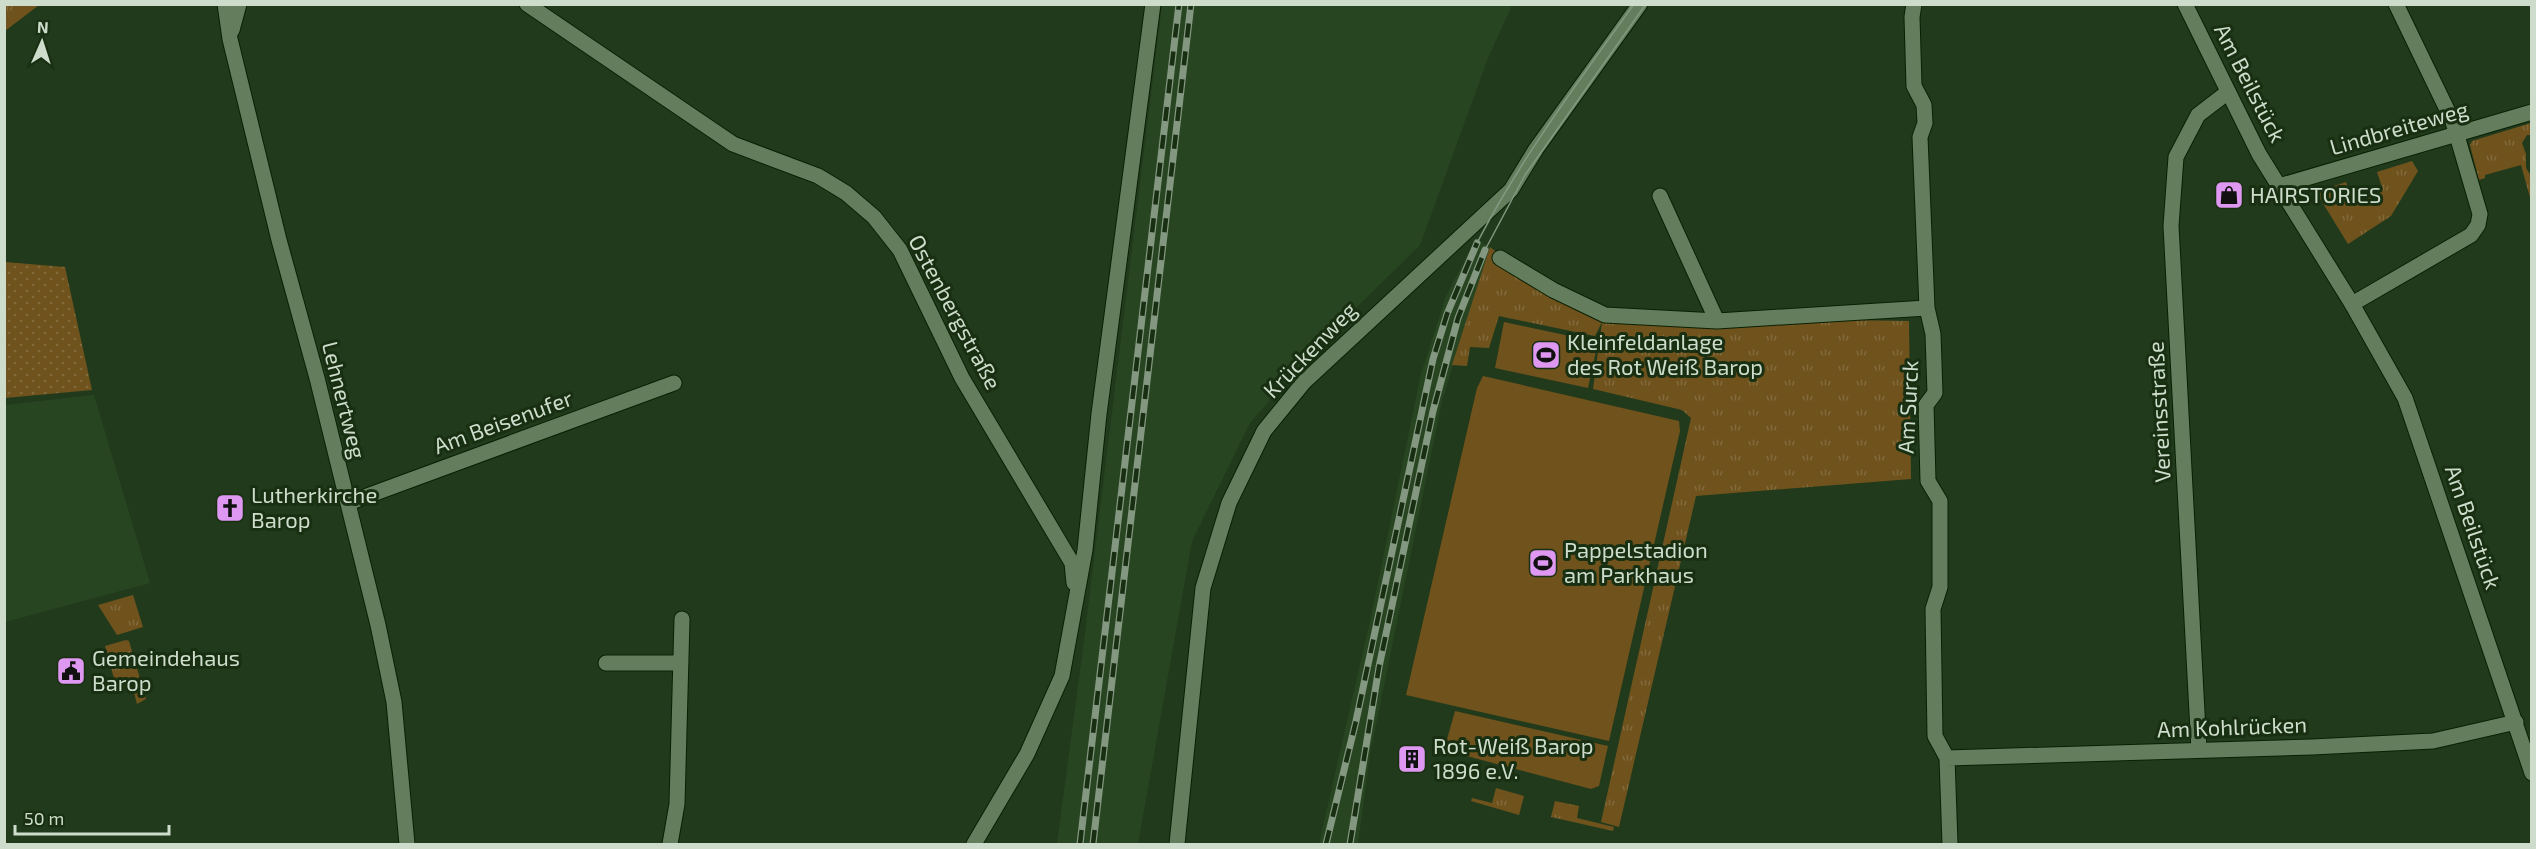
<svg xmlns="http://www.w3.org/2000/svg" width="2536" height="849" viewBox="0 0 2536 849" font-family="'Exo 2',sans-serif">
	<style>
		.built { fill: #284521 }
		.grass { fill: url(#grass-tufts) }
		.garden { fill: url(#garden-dots) }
		.pitch { fill: #6f521c }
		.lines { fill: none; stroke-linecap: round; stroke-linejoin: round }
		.street-casing { stroke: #0a2004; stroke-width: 17 }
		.secondary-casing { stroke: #0a2004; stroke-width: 17 }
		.street { stroke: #647e5d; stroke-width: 15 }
		.secondary { stroke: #647e5d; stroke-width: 15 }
		.tram { stroke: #849780; stroke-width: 1.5 }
		.rail-casing { stroke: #849780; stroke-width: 7 }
		.rail { stroke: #182f12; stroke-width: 4.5; stroke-dasharray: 14; stroke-linecap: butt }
		.labels { text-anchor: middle; stroke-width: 6; stroke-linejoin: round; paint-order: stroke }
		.street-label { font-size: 22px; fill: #ceddcb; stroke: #182f12 }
		.poi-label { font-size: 22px; fill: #ceddcb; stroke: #182f12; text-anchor: start }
	</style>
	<defs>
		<pattern id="grass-tufts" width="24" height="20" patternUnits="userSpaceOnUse" patternTransform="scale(1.5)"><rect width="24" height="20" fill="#6f521c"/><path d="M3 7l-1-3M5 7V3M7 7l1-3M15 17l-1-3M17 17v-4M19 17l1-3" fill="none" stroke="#826a3c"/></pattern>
		<pattern id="garden-dots" width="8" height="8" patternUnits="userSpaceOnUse" patternTransform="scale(1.5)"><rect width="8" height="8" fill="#6f521c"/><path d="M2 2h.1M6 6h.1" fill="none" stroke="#826a3c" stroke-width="1.8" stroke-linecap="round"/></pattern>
	</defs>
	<rect width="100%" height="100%" fill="#223a1c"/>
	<path class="built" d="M1162 5H1512L1488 58 1420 245 1311 352 1250 423 1192 541 1138 844H1057L1084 641Z
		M1476 239 1490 247 1442 401 1370 754 1358 844H1319L1370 621 1421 374 1446 296Z
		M94 395 150 583 5 622V405Z"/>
	<path class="grass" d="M5 4H39V5L5 31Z
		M2531 123V135H2527L2522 143 2526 154V168L2531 176V201L2521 165 2485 175V178L2479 180 2470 145 2472 141Z
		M2412 161 2418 171 2391 216 2348 244 2316 192 2346 182 2352 199 2383 190 2377 172Z
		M1490 247 1519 270 1553 290 1633 317 1909 321 1911 479 1696 496 1619 827 1601 822 1691 418 1682 410 1593 389 1602 322 1595 336 1499 316 1489 348 1470 347 1467 366 1452 365Z
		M133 595 143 627 117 635 98 605Z
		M126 640 129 641 146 699 137 704 132 685 117 689 105 646Z
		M1496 788 1524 796 1519 815 1471 801 1472 798 1492 803Z
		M1555 801 1579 806 1577 818 1614 827 1613 831 1551 817Z"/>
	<path class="garden" d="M5 262 65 267 92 390 5 398Z"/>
	<path class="pitch" d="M1504 322 1598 342 1588 388 1495 368Z
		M1483 376 1679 421 1680 431 1609 741 1406 695 1477 388Z
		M1455 711 1608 746 1599 786 1591 789 1444 750Z"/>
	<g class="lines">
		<g class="street-casing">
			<path id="street" d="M225 4 230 39 279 240 317 378 378 625 394 702 407 844
				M527 4 733 144 818 176 846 193 874 217 900 250 962 378 1072 563 1074 583
				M1914 4 1912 17 1914 86 1924 105 1925 123 1920 137 1927 308 1933 334 1935 393 1926 405 1928 481 1940 501V587L1933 609 1935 736 1947 758 1950 844
				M232 30 239 4
				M2279 186 2532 112
				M1660 196 1717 321
				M1500 258 1553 290 1605 315 1717 321 1927 308
				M2352 304 2471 235 2478 225 2480 214 2453 122 2396 4
				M348 503 674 383
				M606 663H681
				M2199 750 2171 226 2176 157 2198 115 2228 92
				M1947 758 2312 747 2433 741 2516 722
				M670 844 677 804 682 619
				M974 844 1027 754 1062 676 1085 550 1099 414 1153 4
				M1177 844 1203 588 1229 503 1264 431 1304 382 1511 190 1536 149 1640 4"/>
		</g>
		<g class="secondary-casing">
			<path id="secondary" d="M2185 4 2259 154 2352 304 2405 398 2532 773"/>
		</g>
		<use href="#street" class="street"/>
		<use href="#secondary" class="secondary"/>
		<path class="tram" d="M1477 243C1521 158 1578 82 1634 4
			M1485 250 1525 175 1646 4"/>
		<g class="rail-casing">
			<path id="rail" d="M1080 844 1179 4
				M1093 844 1191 4
				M1326 844 1356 721 1433 359 1447 314 1477 243
				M1350 844 1379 667 1433 411 1458 318 1485 250"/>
		</g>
		<use href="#rail" class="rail"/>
	</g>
	<defs>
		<g id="shop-square" transform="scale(1.5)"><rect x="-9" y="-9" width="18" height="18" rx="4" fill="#df98f1" stroke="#182f12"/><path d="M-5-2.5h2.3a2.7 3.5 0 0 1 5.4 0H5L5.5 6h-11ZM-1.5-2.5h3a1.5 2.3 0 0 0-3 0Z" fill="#111"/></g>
		<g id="stadium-square" transform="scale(1.5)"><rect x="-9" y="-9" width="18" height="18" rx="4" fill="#df98f1" stroke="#182f12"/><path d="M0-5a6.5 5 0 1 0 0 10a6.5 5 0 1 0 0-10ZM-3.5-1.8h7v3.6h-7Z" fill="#111"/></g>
		<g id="church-square" transform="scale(1.5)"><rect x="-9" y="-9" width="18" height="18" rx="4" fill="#df98f1" stroke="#182f12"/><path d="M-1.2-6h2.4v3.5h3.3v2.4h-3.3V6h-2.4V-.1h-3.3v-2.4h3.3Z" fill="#111"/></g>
		<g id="civic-square" transform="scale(1.5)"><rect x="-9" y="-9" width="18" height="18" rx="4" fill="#df98f1" stroke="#182f12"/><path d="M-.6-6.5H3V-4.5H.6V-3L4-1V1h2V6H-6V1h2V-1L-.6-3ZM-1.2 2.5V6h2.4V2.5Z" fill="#111"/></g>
		<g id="building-square" transform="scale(1.5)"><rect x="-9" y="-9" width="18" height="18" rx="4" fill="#df98f1" stroke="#182f12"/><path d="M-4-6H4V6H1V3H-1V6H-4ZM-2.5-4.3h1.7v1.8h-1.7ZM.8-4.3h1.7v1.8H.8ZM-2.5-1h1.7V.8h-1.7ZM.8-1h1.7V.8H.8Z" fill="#111"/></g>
	</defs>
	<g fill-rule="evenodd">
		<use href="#shop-square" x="2229" y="195"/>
		<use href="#stadium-square" x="1546" y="355"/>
		<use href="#church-square" x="230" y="508"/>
		<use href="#stadium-square" x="1543" y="563"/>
		<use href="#civic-square" x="71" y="671"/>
		<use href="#building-square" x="1412" y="759"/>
	</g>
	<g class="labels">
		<g class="street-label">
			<text transform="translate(2250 83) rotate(63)" y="8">Am Beilstück</text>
			<text transform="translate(2399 128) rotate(-16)" y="8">Lindbreiteweg</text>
			<text transform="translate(955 312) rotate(62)" y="8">Ostenbergstraße</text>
			<text transform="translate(1310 350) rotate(-46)" y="8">Krückenweg</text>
			<text transform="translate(344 400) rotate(76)" y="8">Lehnertweg</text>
			<text transform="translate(1908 407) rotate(-87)" y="8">Am Surck</text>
			<text transform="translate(2159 412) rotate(-93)" y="8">Vereinsstraße</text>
			<text transform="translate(503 422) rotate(-20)" y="8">Am Beisenufer</text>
			<text transform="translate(2473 527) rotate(71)" y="8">Am Beilstück</text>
			<text transform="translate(2232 727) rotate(-2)" y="8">Am Kohlrücken</text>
		</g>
		<g class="poi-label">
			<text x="2250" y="203">HAIRSTORIES</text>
			<text x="1567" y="350">Kleinfeldanlage<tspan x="1567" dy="25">des Rot Weiß Barop</tspan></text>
			<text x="251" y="503">Lutherkirche<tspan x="251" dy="25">Barop</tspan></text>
			<text x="1564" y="558">Pappelstadion<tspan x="1564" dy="25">am Parkhaus</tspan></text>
			<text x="92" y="666">Gemeindehaus<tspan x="92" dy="25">Barop</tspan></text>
			<text x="1433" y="754">Rot-Weiß Barop<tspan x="1433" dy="25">1896 e.V.</tspan></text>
		</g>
	</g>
	<rect width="2536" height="849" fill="none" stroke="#ceddcb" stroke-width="12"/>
	<g transform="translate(42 42) rotate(3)" stroke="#182f12" stroke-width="4.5" paint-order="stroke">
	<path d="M0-4.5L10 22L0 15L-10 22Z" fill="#ceddcb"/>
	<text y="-9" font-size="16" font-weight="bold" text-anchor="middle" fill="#ceddcb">N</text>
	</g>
	<path d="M15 825v9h154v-9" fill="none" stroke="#ceddcb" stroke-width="3"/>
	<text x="24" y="825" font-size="18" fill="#ceddcb" stroke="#182f12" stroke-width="4.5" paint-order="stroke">50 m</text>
</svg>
